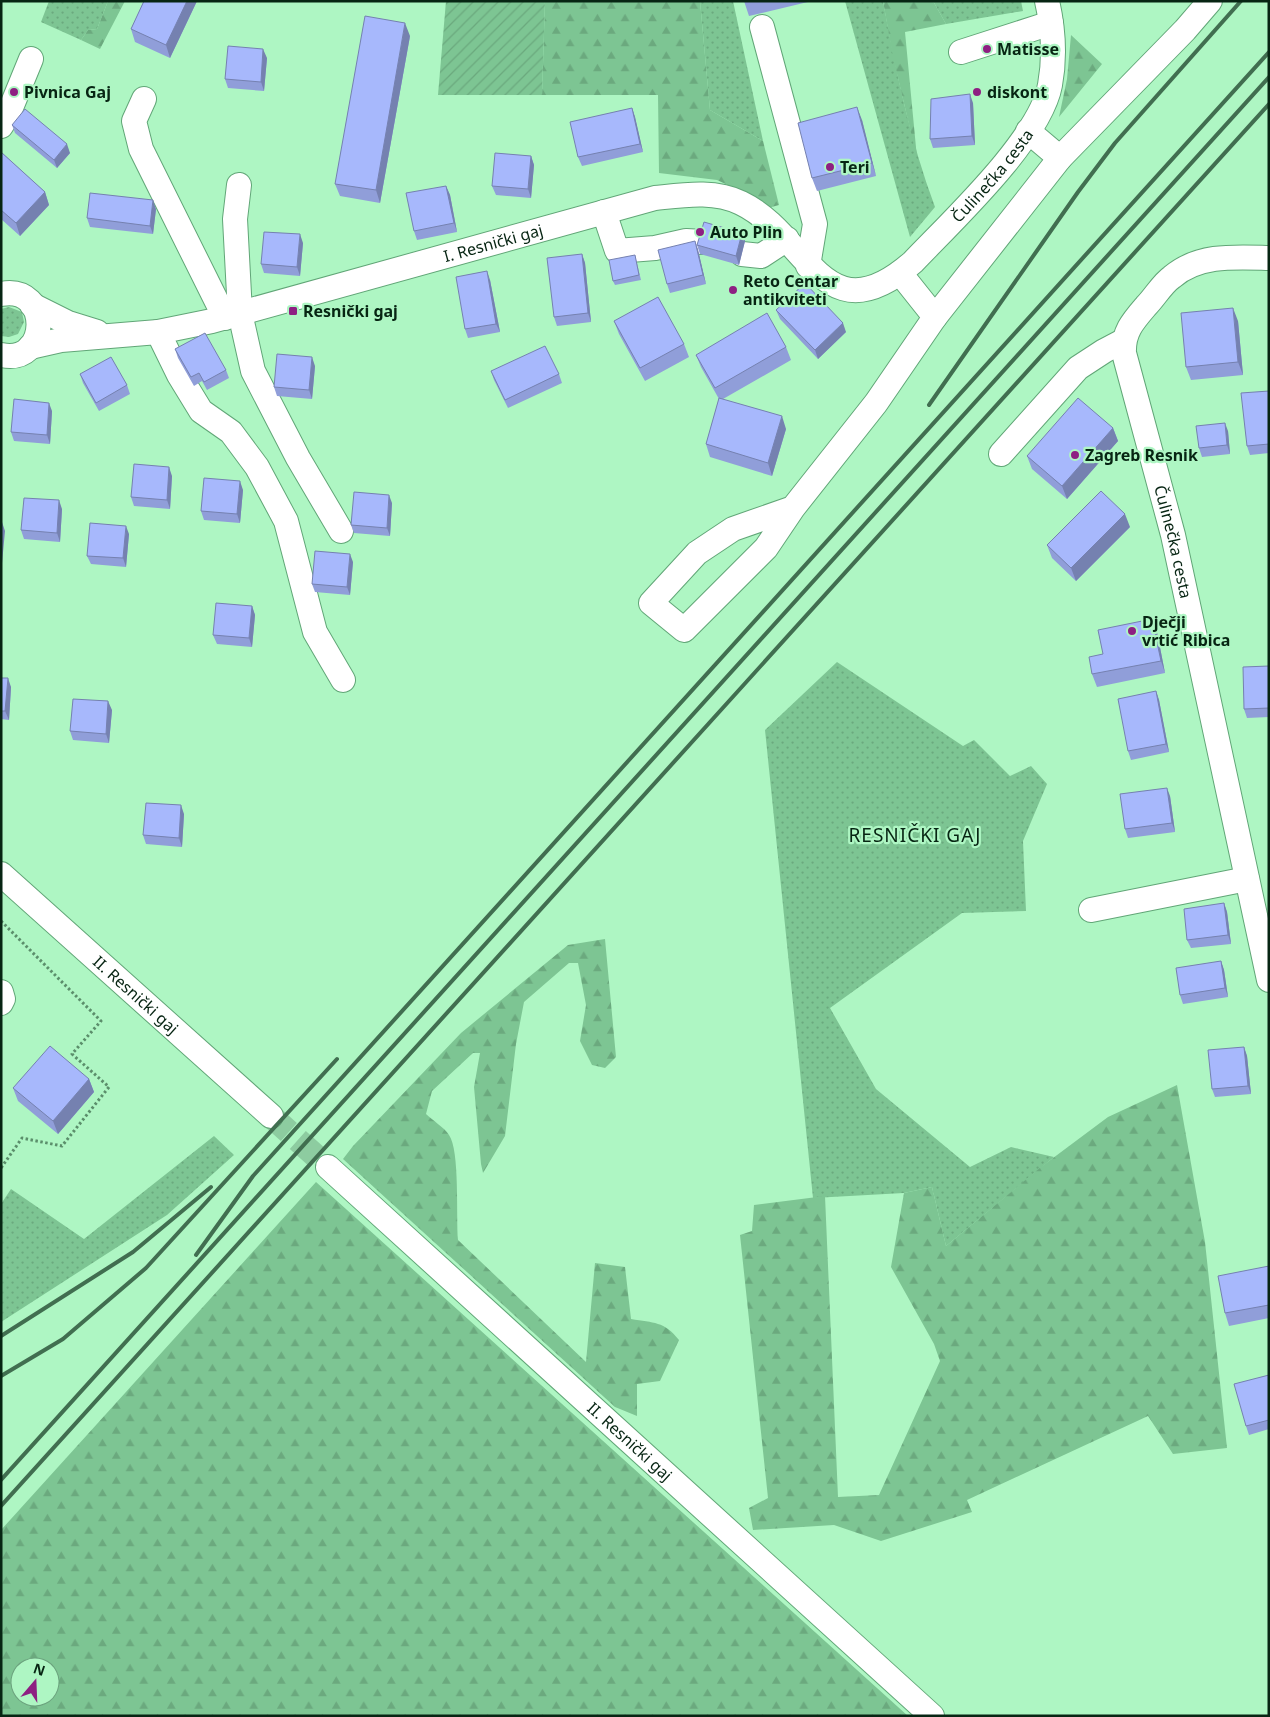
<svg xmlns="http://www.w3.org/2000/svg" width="1270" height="1717" viewBox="0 0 1270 1717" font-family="'Noto Sans',sans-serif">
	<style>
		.grass { fill: url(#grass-dots) }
		.forest { fill: url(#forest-firs); fill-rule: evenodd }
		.garden { fill: url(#garden-furrows) }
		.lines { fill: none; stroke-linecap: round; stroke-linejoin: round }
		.minor-tunnel { stroke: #8dcca0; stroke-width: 24; stroke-dasharray: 24 12; stroke-linecap: butt }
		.minor-casing { stroke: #61a677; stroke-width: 26 }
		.path { stroke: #5b8e6b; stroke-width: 3; stroke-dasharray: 2.5 2.5; stroke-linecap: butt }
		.minor { stroke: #fff; stroke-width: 24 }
		.rail { stroke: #416e50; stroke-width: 4 }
		.wall { fill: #909ed9 }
		.shaded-wall { fill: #7581b0 }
		.building { fill: #a7b8fc; stroke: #7581b0 }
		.poi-dot { fill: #8e1f82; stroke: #aef6c3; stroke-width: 2 }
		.labels { text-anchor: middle; stroke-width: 4.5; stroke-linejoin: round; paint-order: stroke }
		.poi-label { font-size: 16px; font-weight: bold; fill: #072513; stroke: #aef6c3; text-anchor: start }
		.street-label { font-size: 16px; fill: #072513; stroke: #aef6c3 }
		.quarter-label { font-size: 19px; letter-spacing: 1px; fill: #072513; stroke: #aef6c3 }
	</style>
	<defs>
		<pattern id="grass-dots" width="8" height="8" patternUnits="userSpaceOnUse" patternTransform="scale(1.25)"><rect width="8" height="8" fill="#7dc593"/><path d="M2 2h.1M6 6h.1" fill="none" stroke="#6ba97e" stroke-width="1.8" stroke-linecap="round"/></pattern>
		<pattern id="forest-firs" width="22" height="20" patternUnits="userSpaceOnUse" patternTransform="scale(1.25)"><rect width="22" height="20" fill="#7dc593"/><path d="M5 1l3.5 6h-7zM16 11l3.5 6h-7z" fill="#6ba97e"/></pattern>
		<pattern id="garden-furrows" width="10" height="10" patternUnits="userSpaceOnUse" patternTransform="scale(1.25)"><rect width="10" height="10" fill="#7dc593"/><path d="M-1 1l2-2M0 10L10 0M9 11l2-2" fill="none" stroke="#6ba97e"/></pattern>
	</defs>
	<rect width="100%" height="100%" fill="#aef6c3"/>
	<path class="grass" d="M49 1H108L97 29 88 30 81 40 41 22Z
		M700 1H733L763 141 710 110Z
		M845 1H883C896 71 910 140 935 207L910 237Z
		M933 1H1021L1023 11 946 24Z
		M9 307 22 312 24 322 18 334 9 337 1 336V309Z
		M837 662 963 746 974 740 1010 776 1031 766 1047 784 1023 841 1026 911 962 913 830 1008 876 1089 970 1167 1011 1147 1054 1157 946 1246 932 1187 904 1193 813 1198 765 730Z
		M214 1136 234 1155 167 1215 1 1322V1204L11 1189 84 1239Z"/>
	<path class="forest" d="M108 1H125L100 49 81 40 88 30 97 29Z
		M545 1H700L710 110 763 141 779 205 768 208 751 196 717 180 659 173 658 95H542Z
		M883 1H933L946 24 905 32 917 158 893 57Z
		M1071 35 1102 64 1059 117 1067 79Z
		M605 939 616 1057 605 1068 592 1065 580 1041 586 1005 578 963H569L524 1002 516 1044 505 1136 483 1173 481 1164 474 1087 480 1053H473L432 1091 426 1114C433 1121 444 1127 449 1135 460 1150 456 1217 458 1240L586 1362 595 1263 625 1267 631 1319C654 1323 664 1321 679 1340L660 1381 637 1384V1416L615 1407 343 1159 353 1146 461 1033 568 945Z
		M1177 1085 1205 1242 1227 1448 1173 1454 1148 1416 967 1500 972 1512 881 1541 834 1525 753 1530 749 1508 768 1498 740 1235 752 1231 754 1205 825 1196 838 1497 879 1495 940 1361 934 1344 891 1267 904 1193 932 1187 946 1246 1041 1167 1108 1117Z
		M316 1182 908 1716H1V1530ZM20 1667H50V1697H20Z"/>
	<path class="garden" d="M446 1H545L542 95H438Z"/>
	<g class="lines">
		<path class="minor-tunnel" d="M271 1116 328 1167"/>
		<g class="minor-casing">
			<g id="minor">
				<path d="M762 27 815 224 808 266"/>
				<path d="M961 52 1051 23"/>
				<path d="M144 99 134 121 141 149 225 318"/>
				<path d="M1 126 8 115 31 59"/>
				<path d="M1028 131 1060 158"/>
				<path d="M239 185 235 219 240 313 253 371 298 458 341 531"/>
				<path d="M604 212 617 251 655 248 686 241 703 242"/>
				<path d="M742 254 761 256 787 239"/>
				<path id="s1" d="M1269 258C1235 257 1199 254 1172 277 1162 284 1155 297 1146 306 1133 321 1123 332 1124 353L1173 535 1269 980"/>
				<path d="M1 294C52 284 50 366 1 355"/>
				<path d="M32 305 68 323 97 332"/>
				<path d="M935 317 1060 158 1185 30 1210 1"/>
				<path d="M158 332 179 375 201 411 231 432 257 467 286 521 315 632 343 680"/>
				<path id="s2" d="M30 347 61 340 158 332 212 321 655 198C684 195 714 190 741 203 808 235 824 340 913 262 952 221 1040 139 1050 85 1055 58 1053 27 1047 1"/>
				<path d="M1001 454 1078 368 1104 351 1123 341"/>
				<path d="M793 508 766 548 684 630 651 603 697 553 733 529 793 508 876 403 935 317 900 273"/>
				<path id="s3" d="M1 874 271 1116"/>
				<path d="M1091 910 1247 879"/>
				<path d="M1 992 3 999 1 1003"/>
				<path id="s4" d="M328 1167 932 1716"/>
			</g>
		</g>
		<path class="path" d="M1 921 101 1021 72 1054 109 1087 62 1146 22 1138 1 1168"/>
		<use href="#minor" class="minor"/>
		<path class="rail" d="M929 405 1078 192 1115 143 1241 1
			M196 1255 253 1176 1269 52
			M1 1336 133 1252 211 1187
			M1 1376 63 1339 146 1268 337 1059
			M1 1480 1269 77
			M1 1506 1269 104"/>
	</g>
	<path class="wall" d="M144 1H197L170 58 135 42 131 29Z
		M744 1H812L749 16Z
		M410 36 380 203 340 196 335 184Z
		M267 58 264 91 228 88 225 79Z
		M973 103 975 145 933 148 930 139Z
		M632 108 635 117 643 152 582 166 578 157Z
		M862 120 876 176 817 191 812 178Z
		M12 125 70 153 57 168 15 133Z
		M1 152 45 192 49 205 20 236 1 219Z
		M531 156 534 165 531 198 496 195 492 186Z
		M446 186 450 195 457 232 417 240 414 231Z
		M156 209 153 234 90 227 87 218Z
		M742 233 745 241 739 265 700 254 697 245Z
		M695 241 698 250 706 284 670 293 667 284Z
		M303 243 300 276 264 273 261 264Z
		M582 254 585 263 591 322 557 326 554 317Z
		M635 255 641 280 615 285 613 281Z
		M490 280 500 332 468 338 465 329Z
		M776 310 846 332 818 359 780 319Z
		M614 321 684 344 689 357 645 381 619 334Z
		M1238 321 1243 375 1191 380 1186 367Z
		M786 347 791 360 723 399 786 429 772 476 710 457 706 444 719 399 701 367 696 355Z
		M175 349 226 370 229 378 207 390 202 381 194 386 178 358Z
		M315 366 312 399 277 396 274 387Z
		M491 371 559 374 562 383 508 408 494 380Z
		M80 374 127 385 130 394 99 411 83 383Z
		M1269 391V453L1250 455 1247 446Z
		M52 411 50 444 14 441 11 432Z
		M1113 428 1118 441 1067 499 1032 469 1027 456Z
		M1228 431 1230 454 1202 457 1199 448Z
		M172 476 170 509 134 506 131 497Z
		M243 490 240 523 204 520 201 511Z
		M392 503 390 536 354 533 351 525Z
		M62 509 60 542 24 539 21 530Z
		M1130 527 1076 581 1052 558 1047 545Z
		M129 534 126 567 91 564 87 556Z
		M353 562 350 595 315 592 312 584Z
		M252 606 255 615 252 647 217 644 213 635Z
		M1152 619 1157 632 1165 673 1097 687 1092 674 1103 654Z
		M1269 666V717L1247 718 1244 709Z
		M1 678 11 687 9 720 1 719Z
		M1156 691 1159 700 1169 752 1131 760 1128 751Z
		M112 710 109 743 73 740 70 731Z
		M1170 796 1175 832 1128 838 1125 829Z
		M184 814 182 847 146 844 143 835Z
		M1224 903 1227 912 1231 944 1191 948 1187 940Z
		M1221 961 1224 970 1228 997 1183 1004 1180 995Z
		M1244 1047 1247 1056 1251 1094 1215 1097 1212 1089Z
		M89 1079 94 1092 58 1134 18 1101 13 1088Z
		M1269 1266V1318L1229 1326 1225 1313Z
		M1269 1375V1429L1249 1435 1246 1426Z"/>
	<path class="shaded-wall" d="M187 1H197L170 58 166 45Z
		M405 23 410 36 380 203 376 190Z
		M263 49 267 58 264 91 261 82Z
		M970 94 973 103 975 145 972 136Z
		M857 107 862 120 876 176 872 163Z
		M632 108 635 117 643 152 640 144Z
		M67 144 70 153 57 168 54 160Z
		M531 156 534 165 531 198 528 189Z
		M446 186 450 195 457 232 454 223Z
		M45 192 49 205 20 236 16 223Z
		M153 200 156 209 153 234 150 226Z
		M742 233 745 241 739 265 736 256Z
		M300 234 303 243 300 276 297 267Z
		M695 241 698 250 706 284 703 275Z
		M582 254 585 263 591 322 588 313Z
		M487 271 490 280 500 332 496 324Z
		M1233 308 1238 321 1243 375 1238 362Z
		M843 323 846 332 818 359 815 350Z
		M312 357 315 366 312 399 309 390Z
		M49 403 52 411 50 444 47 435Z
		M782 416 786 429 772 476 768 463Z
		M1225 423 1228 431 1230 454 1227 445Z
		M1113 428 1118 441 1067 499 1062 486Z
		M169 467 172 476 170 509 167 500Z
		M240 481 243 490 240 523 237 514Z
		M389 495 392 503 390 536 387 528Z
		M59 500 62 509 60 542 57 533Z
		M1125 514 1130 527 1076 581 1071 568Z
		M2 522 5 531 2 563 1 561Z
		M126 526 129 534 126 567 123 558Z
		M350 554 353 562 350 595 347 587Z
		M252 606 255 615 252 647 249 638Z
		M1152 619 1157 632 1165 673 1161 661Z
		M8 678 11 687 9 720 5 711Z
		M1156 691 1159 700 1169 752 1166 744Z
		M108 701 112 710 109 743 106 734Z
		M1167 788 1170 796 1175 832 1172 823Z
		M181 805 184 814 182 847 179 838Z
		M1224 903 1227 912 1231 944 1228 935Z
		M1221 961 1224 970 1228 997 1225 988Z
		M1244 1047 1247 1056 1251 1094 1248 1086Z
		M89 1079 94 1092 58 1134 53 1121Z"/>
	<path class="building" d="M144 1H187L166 45 131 29Z
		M365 16 405 23 376 190 335 184Z
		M228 46 263 49 261 82 225 79Z
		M970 94 972 136 930 139 931 99Z
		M857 107 872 163 812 178 798 123Z
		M632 108 640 144 578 157 570 122Z
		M25 109 67 144 54 160 12 125Z
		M1 152 45 192 16 223 1 210Z
		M495 153 531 156 528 189 492 186Z
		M446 186 454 223 414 231 406 193Z
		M90 193 153 200 150 226 87 218Z
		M704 222 742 233 736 256 697 245Z
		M264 232 300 234 297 267 261 264Z
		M695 241 703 275 667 284 658 250Z
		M582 254 588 313 554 317 547 258Z
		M635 255 639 275 613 281 609 260Z
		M487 271 496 324 465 329 456 277Z
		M805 283 843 323 815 350 776 310Z
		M658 297 684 344 640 368 614 321Z
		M1233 308 1238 362 1186 367 1181 313Z
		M767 313 786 347 715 388 696 355Z
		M205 333 226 370 204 382 199 373 191 377 175 349Z
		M545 346 559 374 505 400 491 371Z
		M277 354 312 357 309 390 274 387Z
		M111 357 127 385 96 403 80 374Z
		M1269 391V444L1247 446 1241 393Z
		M719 398 782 416 768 463 706 444Z
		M1078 398 1113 428 1062 486 1027 456Z
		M14 399 49 403 47 435 11 432Z
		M1225 423 1227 445 1199 448 1196 426Z
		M134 464 169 467 167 500 131 497Z
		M204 478 240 481 237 514 201 511Z
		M1101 491 1125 514 1071 568 1047 545Z
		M354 492 389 495 387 528 351 525Z
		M24 498 59 500 57 533 21 530Z
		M90 523 126 526 123 558 87 556Z
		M315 551 350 554 347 587 312 584Z
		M216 603 252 606 249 638 213 635Z
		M1152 619 1161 661 1092 674 1089 657 1103 654 1098 630Z
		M1269 666V708L1244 709 1243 667Z
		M1 678H8L5 711H1Z
		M1156 691 1166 744 1128 751 1118 699Z
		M73 699 108 701 106 734 70 731Z
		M1167 788 1172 823 1125 829 1120 794Z
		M146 803 181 805 179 838 143 835Z
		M1224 903 1228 935 1187 940 1184 909Z
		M1221 961 1225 988 1180 995 1176 968Z
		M50 1046 89 1079 53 1121 13 1088Z
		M1244 1047 1248 1086 1212 1089 1208 1050Z
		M1269 1266V1305L1225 1313 1218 1276Z
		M1269 1375V1420L1246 1426 1234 1384Z"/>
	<g class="poi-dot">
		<circle cx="987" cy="49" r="5"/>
		<circle cx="14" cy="92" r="5"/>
		<circle cx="977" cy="92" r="5"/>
		<circle cx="830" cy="167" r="5"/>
		<circle cx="700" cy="232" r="5"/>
		<circle cx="733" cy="290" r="5"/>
		<rect x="288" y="306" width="10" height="10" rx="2.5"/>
		<circle cx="1075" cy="455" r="5"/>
		<circle cx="1132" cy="631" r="5"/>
	</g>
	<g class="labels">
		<g class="poi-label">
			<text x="997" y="55">Matisse</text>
			<text x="24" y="98">Pivnica Gaj</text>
			<text x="987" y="98">diskont</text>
			<text x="840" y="173">Teri</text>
			<text x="710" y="238">Auto Plin</text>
			<text x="743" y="287">Reto Centar<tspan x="743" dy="18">antikviteti</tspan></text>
			<text x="303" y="317">Resnički gaj</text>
			<text x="1085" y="461">Zagreb Resnik</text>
			<text x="1142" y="628">Dječji<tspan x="1142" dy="18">vrtić Ribica</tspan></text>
		</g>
		<g class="street-label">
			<text dy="6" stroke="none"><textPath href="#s2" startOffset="1061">Čulinečka cesta</textPath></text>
			<text dy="6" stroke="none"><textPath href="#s2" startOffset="476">I. Resnički gaj</textPath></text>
			<text dy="6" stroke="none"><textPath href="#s1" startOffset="389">Čulinečka cesta</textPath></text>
			<text dy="6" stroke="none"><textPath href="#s3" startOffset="181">II. Resnički gaj</textPath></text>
			<text dy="6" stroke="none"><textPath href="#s4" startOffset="408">II. Resnički gaj</textPath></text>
		</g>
		<g class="quarter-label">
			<text x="915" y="842">RESNIČKI GAJ</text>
		</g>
	</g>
	<rect width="1270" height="1717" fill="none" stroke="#072513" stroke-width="5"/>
	<g transform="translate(35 1682) rotate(19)"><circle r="24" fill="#aef6c3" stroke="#6ba27d"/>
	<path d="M0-4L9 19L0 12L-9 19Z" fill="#8e1f82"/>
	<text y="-8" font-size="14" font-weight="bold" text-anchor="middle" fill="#072513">N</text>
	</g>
</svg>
